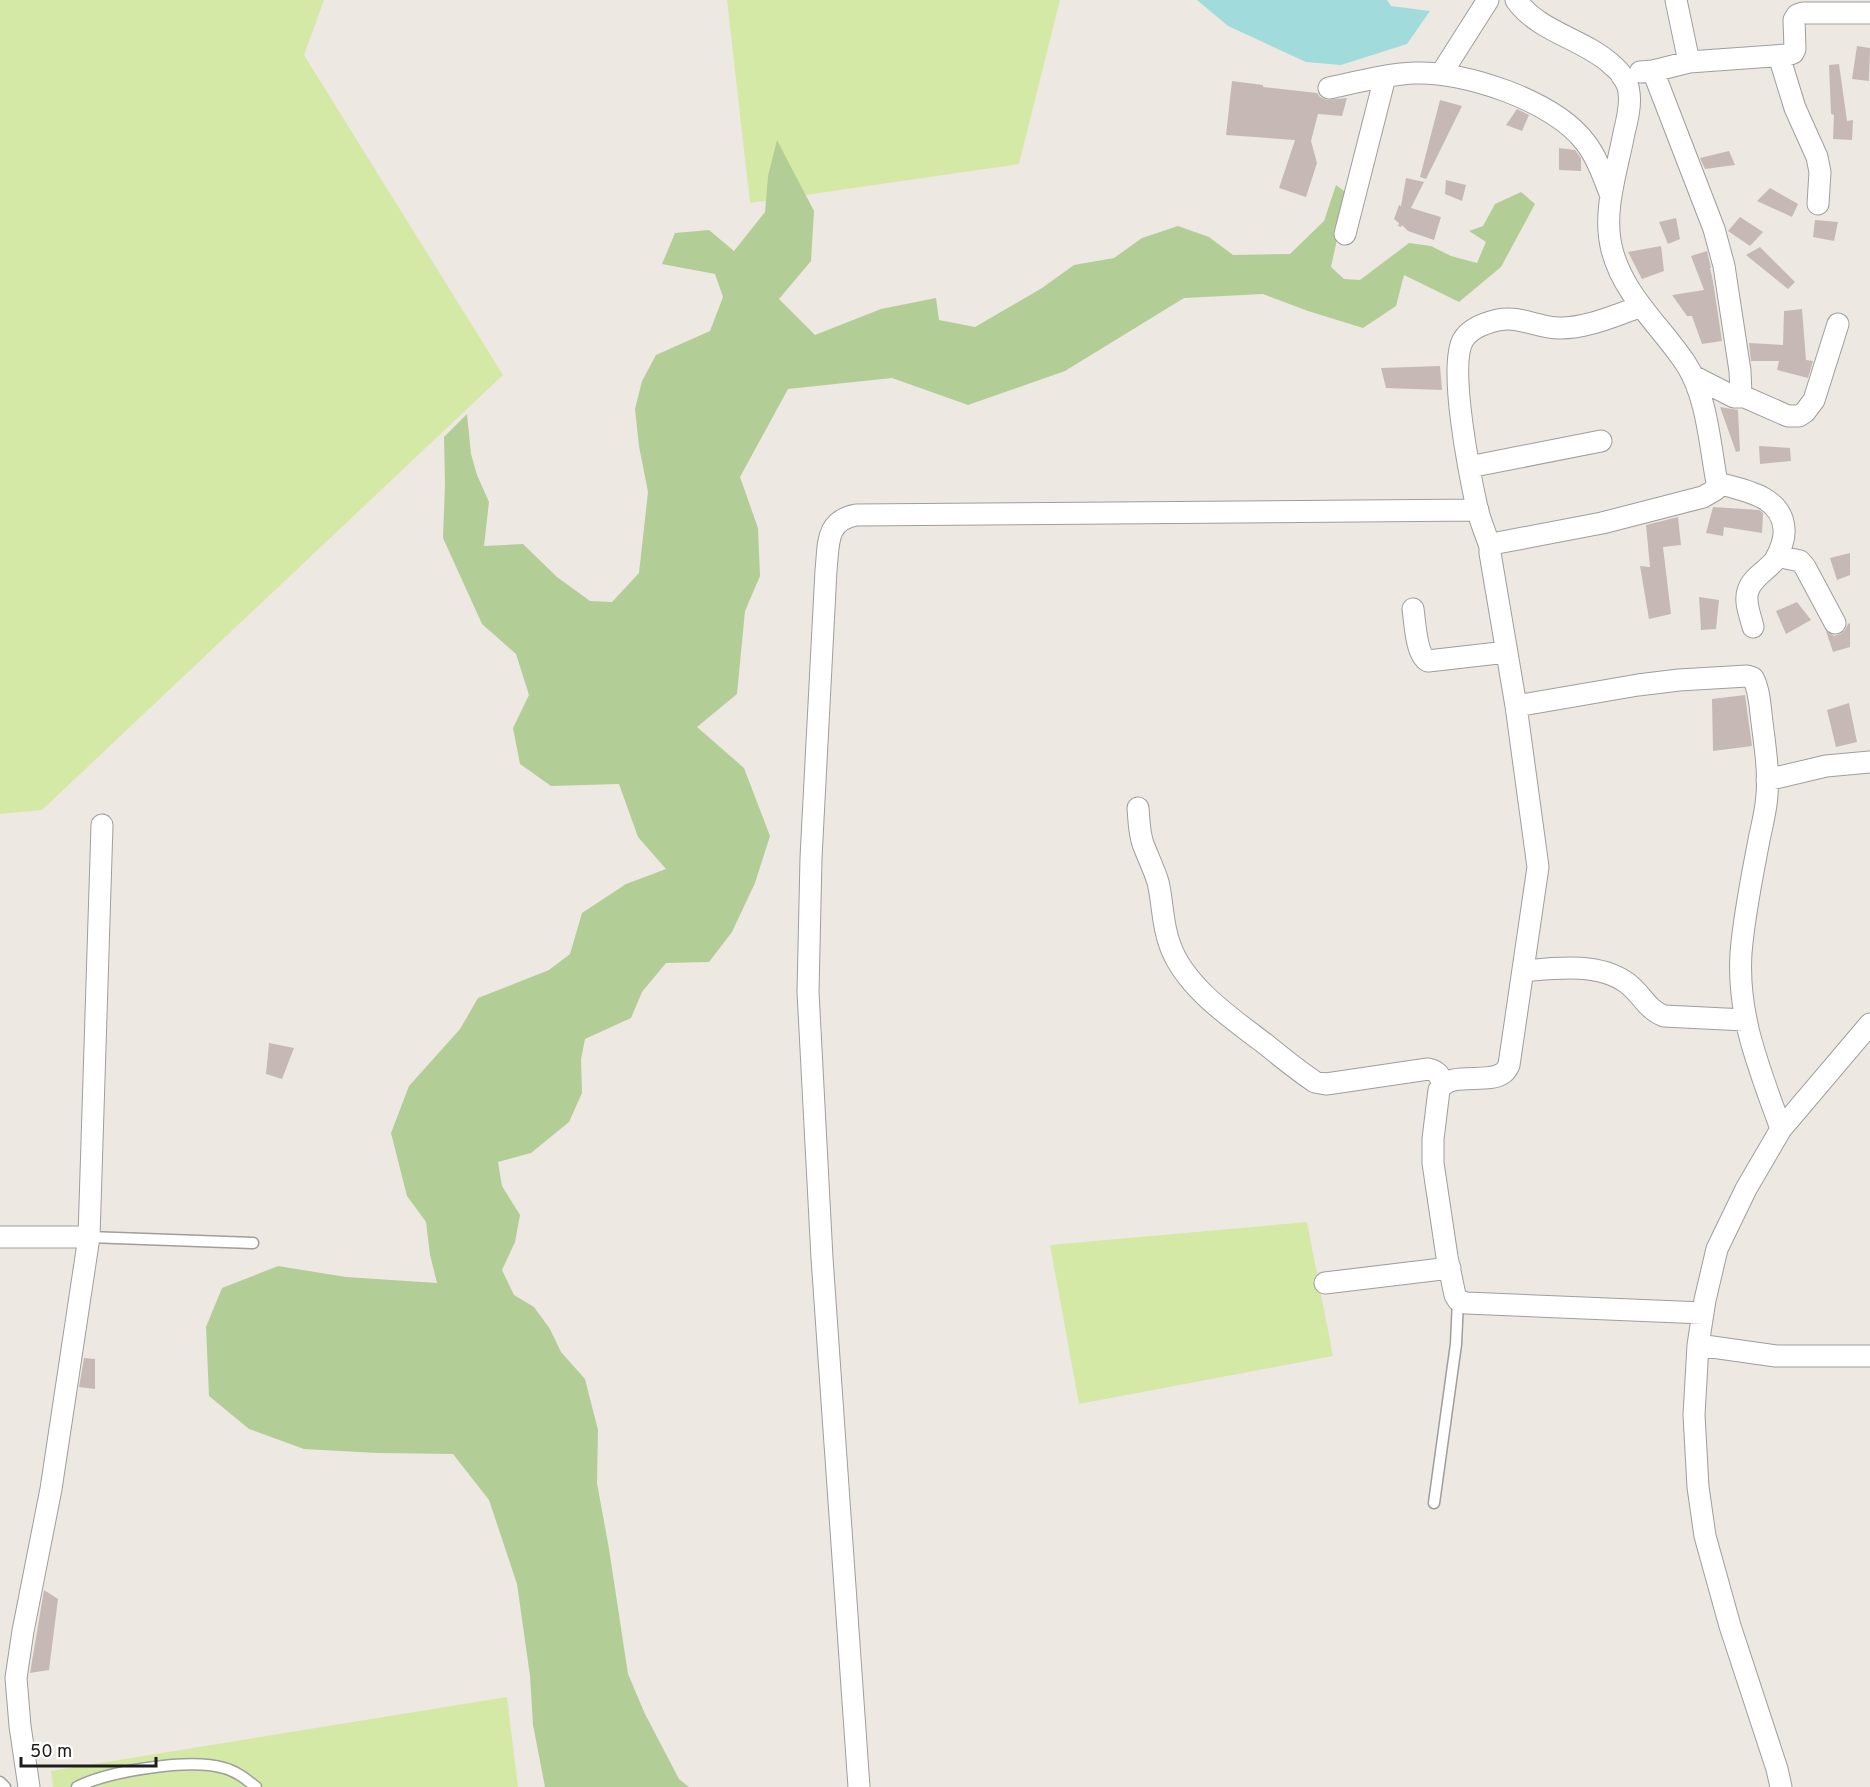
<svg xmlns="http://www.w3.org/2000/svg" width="1870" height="1787" viewBox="0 0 1870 1787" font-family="Overpass,sans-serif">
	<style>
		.grass { fill: #d5e9a7 }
		.forest { fill: #b2ce96 }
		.water { fill: #a2dbdc }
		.building { fill: #c6b9b5 }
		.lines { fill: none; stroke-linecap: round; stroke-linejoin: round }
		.service-casing { stroke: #9e9e9e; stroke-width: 13 }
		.minor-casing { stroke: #9e9e9e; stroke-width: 23 }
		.service { stroke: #fff; stroke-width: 10 }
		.minor { stroke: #fff; stroke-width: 21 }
	</style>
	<rect width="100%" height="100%" fill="#eee8e2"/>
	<path class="grass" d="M0 0H324L304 55 503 375 42 810 0 814Z
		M727 0H1060L1019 164 750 203Z
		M1307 1222 1333 1356 1079 1404 1050 1245Z
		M507 1697 518 1787H53L51 1771Z"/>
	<path class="forest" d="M777 140 814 211 811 261 779 299 815 335 881 309 936 298 939 320 975 327 1042 288 1074 265 1114 258 1142 238 1178 226 1209 237 1233 255 1290 254 1324 221 1336 185 1353 198 1338 235 1331 267 1344 279 1360 280 1409 243 1431 246 1451 256 1477 263 1486 242 1469 231 1483 226 1495 204 1521 192 1535 204 1501 267 1459 302 1404 275 1396 306 1363 328 1308 311 1263 294 1184 298 1065 371 968 405 892 378 788 389 740 477 758 528 760 576 745 611 737 694 697 727 744 768 770 836 755 883 732 932 709 962 666 963 642 992 631 1018 585 1039 581 1059 582 1093 569 1122 531 1153 498 1162 502 1186 520 1215 515 1242 502 1270 514 1295 534 1307 550 1329 561 1352 585 1379 598 1430 597 1483 609 1549 628 1674 645 1714 679 1779 689 1787H545L533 1725 530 1676 517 1584 489 1500 453 1454 378 1453 304 1449 249 1429 209 1396 206 1327 222 1288 278 1266 346 1277 437 1283 430 1255 426 1222 407 1196 391 1133 409 1086 460 1029 478 998 549 970 570 954 582 913 626 884 666 869 638 837 619 784 551 786 520 764 513 728 529 695 516 654 482 624 443 538 445 484 444 437 467 414 471 454 477 475 489 502 484 546 523 544 557 577 590 601 612 602 639 573 648 492 639 446 635 409 642 381 656 355 710 331 723 297 715 274 662 264 675 233 709 230 734 251 765 212 768 176Z"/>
	<path class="water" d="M1197 0H1387L1391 6 1430 11 1407 44 1341 65 1306 62 1228 26Z"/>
	<path class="building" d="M1857 46 1870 48 1869 81 1852 79Z
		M1839 64 1847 121 1853 120 1852 140 1833 139 1834 115 1831 114 1829 65Z
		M1232 81 1263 85V87L1317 93 1320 97 1326 100 1347 98 1342 116 1318 114 1311 141 1317 163 1306 197 1279 188 1295 140 1226 135Z
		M1440 100 1462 106 1426 179 1420 177Z
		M1517 109 1529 115 1522 131 1506 125Z
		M1559 148 1575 150 1581 158V171L1559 170Z
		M1729 151 1735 165 1705 169 1700 158Z
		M1406 178 1424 182 1411 208 1441 217 1434 240 1408 231 1402 225 1401 227 1398 226 1399 223 1394 219 1399 205 1401 206Z
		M1446 180 1466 185 1462 201 1445 194Z
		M1770 188 1798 204 1792 217 1757 201Z
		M1740 217 1763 232 1750 246 1728 231Z
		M1676 218 1680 239 1668 244 1659 222Z
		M1815 220 1838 222 1834 241 1813 237Z
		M1661 246 1664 271 1642 279 1628 252Z
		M1760 247 1795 282 1788 289 1746 255Z
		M1707 251 1711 268H1710L1713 281 1722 341 1702 344 1692 316H1687L1672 295 1704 290 1691 256Z
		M1802 309 1806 360 1813 361 1808 378 1777 370 1779 361H1751L1749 343 1783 345 1784 311Z
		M1440 366 1442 390 1386 388 1381 368Z
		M1720 407 1738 410 1740 451 1736 452Z
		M1759 446 1790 448 1791 461 1760 464Z
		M1713 507 1759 510 1763 513 1762 533 1724 527 1723 536 1706 533Z
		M1678 517 1681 545 1663 547 1671 614 1649 619 1640 566 1650 567 1646 525Z
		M1850 553V575L1837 580 1830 558Z
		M1699 597 1719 600 1716 629 1701 630Z
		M1797 602 1811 620 1786 634 1776 611Z
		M1850 623V647L1833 652 1826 631 1834 636 1840 634 1845 630 1848 624Z
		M1745 695 1752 746 1713 751 1712 699Z
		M1849 703 1857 742 1836 747 1827 710Z
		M269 1043 294 1048 282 1079 266 1074Z
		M84 1358 95 1359V1389L79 1387Z
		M44 1590 58 1599 49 1670 30 1673Z"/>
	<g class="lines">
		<g class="service-casing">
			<path id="service" d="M89 1237 253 1243
				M1434 1503 1456 1344 1458 1300
				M0 1782 5 1787
				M77 1787C109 1771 189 1758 224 1768 236 1771 246 1779 256 1787"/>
		</g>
		<g class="minor-casing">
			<path id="minor" d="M1676 0 1689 62
				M1779 56 1795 108 1817 157 1820 172 1818 204
				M1653 71 1714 229 1724 266 1740 371 1741 394 1738 397H1734L1693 376
				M1640 72 1653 71 1689 62 1787 55 1793 53 1795 49 1794 20 1797 15 1803 13H1870
				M1441 74 1488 0
				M1329 88C1357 82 1386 74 1415 73 1465 71 1554 101 1585 142 1597 157 1604 178 1611 196
				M1345 234 1385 77
				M1640 307C1615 315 1588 328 1561 328 1539 329 1520 315 1498 320 1485 323 1470 328 1463 340 1448 367 1470 476 1477 508 1480 521 1486 534 1490 547V553L1516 706 1538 867 1509 1065C1508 1067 1505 1072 1503 1073 1487 1085 1450 1070 1439 1090L1433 1139V1163L1447 1257 1455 1295 1458 1300 1466 1303 1703 1313
				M1740 395 1788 416H1799L1805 412 1814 400 1838 324
				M1469 467 1601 441
				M1717 483C1744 490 1782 496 1784 529 1785 540 1780 551 1775 560 1767 571 1752 577 1748 591 1744 602 1751 617 1753 627
				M1490 547 1497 543 1602 523 1703 497 1715 490 1717 483C1710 446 1707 396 1686 364 1661 326 1624 296 1612 250 1602 212 1617 171 1624 133 1627 121 1631 105 1629 93 1629 87 1625 80 1622 76 1620 71 1614 67 1610 63 1581 38 1539 32 1516 0
				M1777 556 1800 561 1805 567 1835 623
				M1413 609C1415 622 1416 655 1428 661L1507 652
				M1516 706 1638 685 1679 680 1747 676 1753 678C1760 691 1760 708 1762 722 1765 747 1769 771 1767 795 1766 811 1762 825 1759 840 1752 877 1744 915 1741 953 1737 1017 1760 1070 1781 1129
				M1767 780 1826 766 1870 762
				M1138 808C1139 820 1139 832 1143 844 1148 857 1154 869 1158 882 1163 903 1162 925 1170 945 1184 986 1231 1018 1264 1043 1280 1056 1297 1070 1315 1082L1326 1084 1340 1082 1428 1069C1438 1071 1440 1075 1442 1084
				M1523 971C1555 968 1599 962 1627 983 1642 994 1646 1009 1664 1016L1745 1020
				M0 1237H89
				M1325 1283 1450 1268
				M1698 1345 1776 1356H1870
				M29 1787 20 1726 16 1678 23 1631 51 1489 89 1237 102 825
				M859 1787 822 1258 808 992 811 858 826 570C829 544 825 521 856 515L1478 510
				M1781 1787 1777 1769 1730 1626 1705 1536 1698 1487 1694 1415 1698 1345 1705 1300 1717 1249 1746 1189 1781 1129 1870 1024"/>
		</g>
		<use href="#service" class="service"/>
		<use href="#minor" class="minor"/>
	</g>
	<path d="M21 1757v9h135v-9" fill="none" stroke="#1d1d1d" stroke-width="3"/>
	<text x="30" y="1757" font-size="18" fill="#1d1d1d" stroke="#ffffff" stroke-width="4.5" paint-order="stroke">50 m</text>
</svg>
